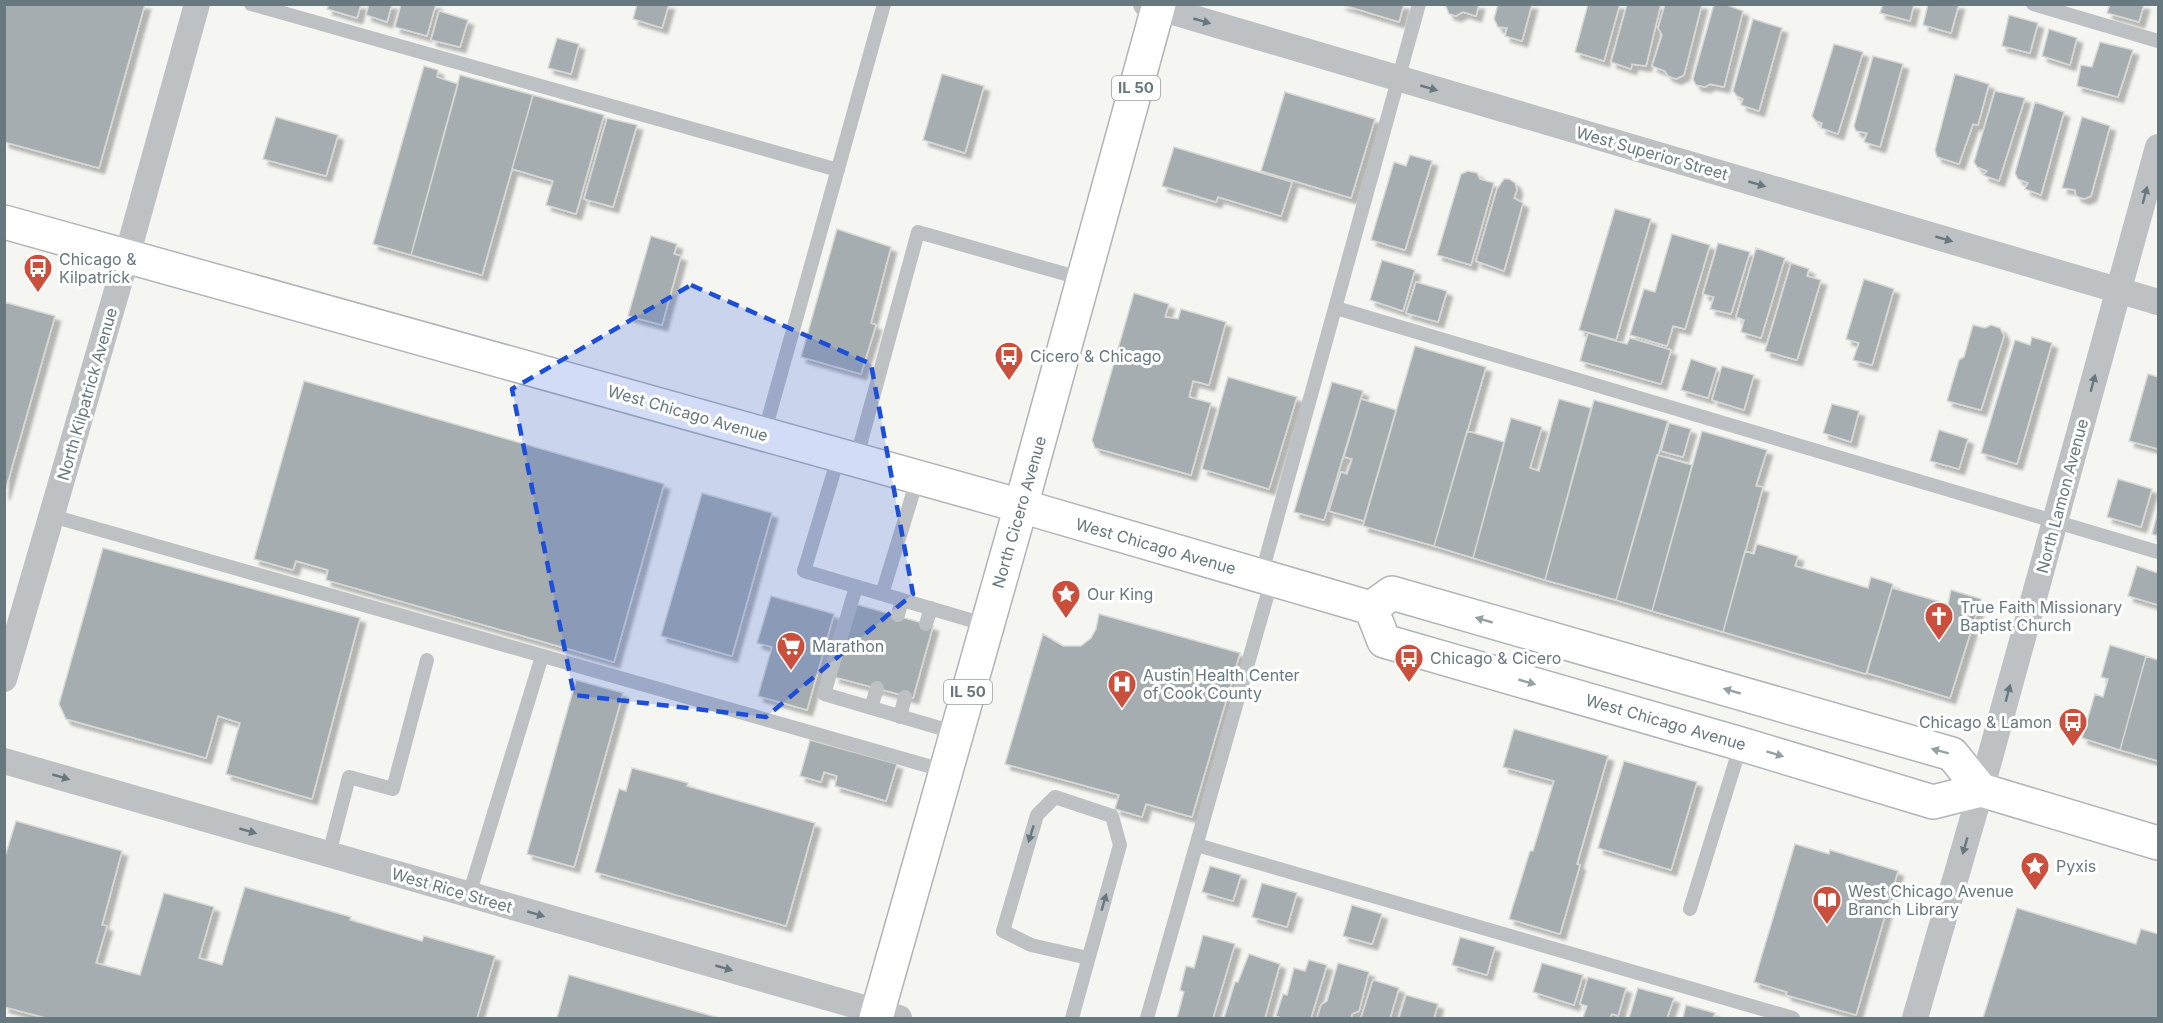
<svg xmlns="http://www.w3.org/2000/svg" width="2163" height="1023" viewBox="0 0 2163 1023" font-family="Inter,sans-serif">
	<style>
		.building { fill: #a5adb0; stroke: #d7d7d5; stroke-width: 1.5; filter: url(#shadow) }
		.lines { fill: none; stroke-linecap: round; stroke-linejoin: round }
		.secondary-casing { stroke: #b0b5b8; stroke-width: 36 }
		.primary-casing { stroke: #afb4b6; stroke-width: 36 }
		.lane { stroke: #bdc1c3; stroke-width: 14 }
		.street { stroke: #bdc1c3; stroke-width: 26 }
		.secondary { stroke: #fff; stroke-width: 33 }
		.primary { stroke: #fff; stroke-width: 33 }
		.oneway { fill: #68787f }
		.oneway2 { fill: #95a0a5 }
		.marked { fill: #1d4ed8; fill-opacity: 0.2; stroke: #1d4ed8; stroke-width: 4.5; stroke-dasharray: 12 8; stroke-linejoin: round }
		.labels { text-anchor: middle; stroke-width: 6; stroke-linejoin: round; paint-order: stroke }
		.shield { fill: #fff; stroke: #95a0a5; stroke-width: 1.5 }
		.shield-label { font-size: 15px; font-weight: bold; fill: #68787f }
		.street-label { font-size: 16px; fill: #68787f; stroke: #fff }
		.poi-label { font-size: 16px; fill: #68787f; stroke: #fff; text-anchor: start }
	</style>
	<defs>
		<filter id="shadow"><feDropShadow dx="5.5" dy="5.5" stdDeviation="1.5" flood-color="#0004"/></filter>
	</defs>
	<rect width="100%" height="100%" fill="#f5f5f2"/>
	<path class="building" d="M4 4H145L99 168 4 142Z
		M329 4H361L357 18 327 9Z
		M369 4H392L387 22 366 15Z
		M401 4H436L427 36 395 27Z
		M637 4H669L662 28 633 19Z
		M1340 4H1404L1399 22Z
		M1445 4H1479L1476 16 1463 12 1456 16 1449 14Z
		M1498 4H1532L1522 41 1505 36 1507 28 1498 27 1494 19Z
		M1588 4H1620L1604 61 1575 52Z
		M1627 4H1661L1646 66 1632 64 1631 69 1611 62Z
		M1665 4H1702L1684 75 1676 79 1668 76 1665 71 1652 66 1662 35 1658 28Z
		M1714 4H1724L1743 11 1724 87 1710 84 1705 87 1696 85 1693 79Z
		M1883 4H1914L1910 21 1880 13Z
		M1928 4H1959L1951 33 1923 25Z
		M2110 4H2144L2139 22 2107 13Z
		M439 11 468 20 460 47 431 40Z
		M2009 15 2038 23 2030 53 2002 46Z
		M1753 19 1782 28 1759 111 1741 105 1743 99 1737 96 1733 91Z
		M2049 29 2077 38 2070 65 2042 56Z
		M557 38 579 44 571 74 548 68Z
		M2100 42 2133 50 2118 97 2077 86 2081 65 2092 67Z
		M1834 44 1863 52 1838 134 1821 128 1822 123 1816 121 1812 116Z
		M1873 56 1903 64 1880 147 1864 142 1867 133 1856 131 1854 126Z
		M424 66 438 70 437 77 458 84 411 255 373 244Z
		M942 74 984 86 965 153 923 140Z
		M1955 74 1989 84 1978 125 1973 124 1959 164 1937 157 1935 150Z
		M460 75 533 95 482 275 411 255Z
		M1995 91 2025 98 1999 181 1983 175 1987 171 1977 167 1974 162Z
		M1285 92 1375 119 1351 198 1261 171Z
		M533 95 604 115 576 214 546 205 553 181 512 169Z
		M2035 102 2064 112 2041 195 2025 189 2028 183 2018 179 2015 173Z
		M276 117 338 135 326 176 263 159Z
		M2082 117 2110 126 2091 196 2084 199 2076 196 2075 190 2062 188Z
		M607 118 637 125 613 207 584 199Z
		M1174 147 1292 182 1281 216 1218 197 1216 202 1162 186Z
		M1410 155 1432 161 1405 250 1371 240 1394 162 1406 166Z
		M1468 171 1477 173 1480 179 1494 183 1471 265 1437 255 1461 174Z
		M1504 179H1509L1515 183 1517 190 1514 198 1523 203 1504 271 1476 261 1497 189Z
		M1615 209 1651 219 1616 340 1579 330Z
		M837 229 891 247 871 323 876 325 861 374 801 357Z
		M1672 234 1710 245 1685 329 1673 326 1667 346 1630 335 1644 289 1655 292Z
		M651 236 677 244 674 254 681 256 662 325 628 316Z
		M1718 243 1750 252 1731 314 1710 309 1714 297 1703 294Z
		M1756 248 1785 258 1761 338 1741 332 1744 320 1736 317Z
		M1382 260 1415 270 1403 311 1370 300Z
		M1791 263 1809 269 1807 276 1821 280 1797 360 1765 351Z
		M1864 279 1894 289 1872 365 1853 360 1859 343 1846 339Z
		M1416 282 1447 291 1438 322 1406 313Z
		M1134 293 1169 304 1165 317 1178 319 1181 309 1226 322 1209 385 1193 381 1189 397 1211 403 1191 475 1095 448 1092 440Z
		M4 302 55 316 4 495Z
		M4 302 55 316 4 495Z
		M1973 325 1985 328 1991 325 2000 328 2004 336 1981 410 1947 401 1959 360 1964 357Z
		M1588 333 1627 344 1630 338 1671 350 1661 384 1580 361Z
		M2032 337 2052 343 2017 464 1981 453 2015 340 2030 345Z
		M1415 346 1486 367 1434 546 1363 526Z
		M1691 359 1717 368 1708 398 1681 390Z
		M1722 366 1754 375 1744 410 1712 400Z
		M2148 374 2158 377V449L2129 441Z
		M1228 377 1297 397 1269 489 1202 469Z
		M304 381 664 484 614 662 326 580 328 570 296 561 293 570 254 559Z
		M1332 382 1363 391 1324 520 1294 512Z
		M1361 399 1396 410 1364 521 1329 511 1341 472 1347 474 1352 459 1344 457Z
		M1559 399 1591 408 1545 580 1473 558 1511 418 1542 427 1530 468 1539 471Z
		M1594 400 1668 421 1616 600 1545 580Z
		M1832 404 1859 411 1851 442 1823 433Z
		M1669 423 1691 429 1683 457 1661 451Z
		M1939 430 1968 439 1959 469 1930 461Z
		M1467 431 1504 442 1473 558 1434 546Z
		M1702 431 1767 450 1756 486 1763 487 1723 632 1652 611Z
		M1657 455 1692 465 1652 611 1616 600Z
		M2118 479 2152 489 2141 527 2107 517Z
		M702 493 772 513 732 656 661 636Z
		M2158 511V536L2152 534Z
		M1757 544 1798 556 1795 566 1868 588 1871 577 1893 584 1866 674 1723 632 1745 551 1754 554Z
		M103 548 360 618 312 799 226 774 240 723 218 716 206 758 66 719 59 704Z
		M2137 566 2158 573V605L2128 596Z
		M1892 588 1948 604 1951 590 1981 599 1950 698 1867 673Z
		M771 596 834 614 807 710 758 696 772 647 757 643Z
		M855 604 933 626 913 698 834 677Z
		M1099 614 1240 653 1192 817 1146 804 1142 817 1115 809 1119 795 1005 764 1043 634 1063 646H1081L1091 638 1096 629Z
		M2110 645 2146 656 2120 750 2082 738 2095 694 2103 697 2108 679 2101 677Z
		M2146 656 2158 660V761L2120 750Z
		M576 680 623 693 574 867 527 854Z
		M1514 729 1608 756 1577 864 1580 865 1560 934 1509 919 1530 851H1533L1554 781 1503 767Z
		M810 740 897 764 886 801 835 786 837 776 824 772 821 782 800 776Z
		M1624 761 1697 782 1671 870 1598 848Z
		M632 768 688 783 687 786 815 823 786 926 595 872 619 789 626 791Z
		M16 821 122 851 102 925 107 926 96 963 140 975 164 893 214 907 199 958 222 965 245 887 351 917 350 920 422 941 424 936 495 956 477 1018H46L4 1007V860Z
		M1795 844 1829 854 1830 850 1898 871 1856 1015 1786 995 1787 992 1754 982Z
		M1210 866 1241 875 1233 901 1202 892Z
		M1262 883 1297 893 1287 927 1252 917Z
		M1352 905 1382 914 1372 944 1343 936Z
		M2017 908 2136 944 2141 929 2158 934V1018H1983Z
		M1203 935 1235 944 1213 1018H1177L1184 992 1180 990 1186 966 1194 968Z
		M1460 937 1495 947 1487 975 1452 965Z
		M1249 954 1280 964 1265 1018H1224L1235 982H1238Z
		M1309 960 1327 965 1311 1018H1281L1276 1016 1283 994 1287 995 1294 968 1305 971Z
		M1338 963 1369 972 1359 1011 1352 1014 1351 1018H1317L1321 1005 1327 1001Z
		M1542 963 1583 975 1574 1005 1533 992Z
		M569 975 719 1018H557Z
		M1588 977 1626 988 1618 1016 1612 1014 1610 1018H1583L1587 1006 1580 1004Z
		M1373 980 1399 988 1390 1018H1361Z
		M1638 988 1674 998 1667 1018H1629Z
		M1406 995 1438 1004 1434 1018H1399Z
		M1686 1005 1715 1013 1713 1018H1683Z"/>
	<g class="lines">
		<g class="secondary-casing">
			<path id="secondary" d="M4 222 1021 506 1371 608
				M1371 608 1384 641 1741 744 1933 802 1981 790 2158 843
				M1371 608 1392 593 1952 754 1981 790"/>
		</g>
		<g class="primary-casing">
			<path id="primary" d="M876 1018 1021 506 1159 4"/>
		</g>
		<path class="lane" d="M251 4 838 170
			M2033 4 2158 41
			M1336 308 2158 552
			M764 434 884 4
			M839 455 804 571 987 625
			M856 460 918 232 1083 279
			M52 516 946 771
			M1261 576 1419 4
			M856 587 824 694 957 733
			M882 594 918 477
			M898 615 902 600
			M926 624 931 608
			M871 708 877 688
			M900 717 905 697
			M1197 845 1793 1018
			M329 854 349 777 393 789 427 660
			M469 895 542 656
			M1690 909 1741 744
			M1072 1018 1120 845 1112 816 1055 797 1037 815 1003 931 1031 945 1088 958
			M1147 1018 1272 579"/>
		<path class="street" d="M1146 4 2158 302
			M4 679 127 256 197 4
			M4 761 899 1018
			M1915 1018 1981 790 2158 147"/>
		<use href="#secondary" class="secondary"/>
		<use href="#primary" class="primary"/>
	</g>
	<defs><path id="oneway-solid" d="M-6-.8H1V-3.2L6.5 0L1 3.2V.8H-6Z" transform="scale(1.5)"/></defs>
	<g class="oneway">
		<use href="#oneway-solid" transform="translate(1202 21) rotate(16)"/>
		<use href="#oneway-solid" transform="translate(1429 88) rotate(16)"/>
		<use href="#oneway-solid" transform="translate(1757 184) rotate(16)"/>
		<use href="#oneway-solid" transform="translate(2145 195) rotate(-75)"/>
		<use href="#oneway-solid" transform="translate(1944 239) rotate(16)"/>
		<use href="#oneway-solid" transform="translate(2093 383) rotate(-75)"/>
		<use href="#oneway-solid" transform="translate(2008 693) rotate(-75)"/>
		<use href="#oneway-solid" transform="translate(61 777) rotate(16)"/>
		<use href="#oneway-solid" transform="translate(248 831) rotate(16)"/>
		<use href="#oneway-solid" transform="translate(1031 834) rotate(107)"/>
		<use href="#oneway-solid" transform="translate(1965 846) rotate(106)"/>
		<use href="#oneway-solid" transform="translate(1104 902) rotate(-74)"/>
		<use href="#oneway-solid" transform="translate(536 914) rotate(16)"/>
		<use href="#oneway-solid" transform="translate(724 968) rotate(16)"/>
	</g>
	<g class="oneway2">
		<use href="#oneway-solid" transform="translate(1484 620) rotate(-164)"/>
		<use href="#oneway-solid" transform="translate(1527 682) rotate(16)"/>
		<use href="#oneway-solid" transform="translate(1732 691) rotate(-164)"/>
		<use href="#oneway-solid" transform="translate(1940 751) rotate(-165)"/>
		<use href="#oneway-solid" transform="translate(1775 754) rotate(17)"/>
	</g>
	<path class="marked" d="M691 285 871 364 913 594 766 717 574 695 512 389Z"/>
	<defs>
		<g id="bus-pin" transform="scale(1.5)"><path d="M0 17L-7.5 6A9.5 9.5 0 1 1 7.5 6Z" fill="#cb4f3d" stroke="#fff"/><path d="M-5-6H5V4H4V6H2V4H-2V6H-4V4H-5ZM-3.5-4V0h7V-4ZM-3.5 1.2v1.5H-2V1.2ZM2 1.2v1.5H3.5V1.2Z" fill="#fff"/></g>
		<g id="sight-pin" transform="scale(1.5)"><path d="M0 17L-7.5 6A9.5 9.5 0 1 1 7.5 6Z" fill="#cb4f3d" stroke="#fff"/><path d="M0-6L1.8-2.2L6-1.7L2.9 1.2L3.7 5.4L0 3.3L-3.7 5.4L-2.9 1.2L-6-1.7L-1.8-2.2Z" fill="#fff"/></g>
		<g id="church-pin" transform="scale(1.5)"><path d="M0 17L-7.5 6A9.5 9.5 0 1 1 7.5 6Z" fill="#cb4f3d" stroke="#fff"/><path d="M-1.2-6h2.4v3.5h3.3v2.4h-3.3V6h-2.4V-.1h-3.3v-2.4h3.3Z" fill="#fff"/></g>
		<g id="supermarket-pin" transform="scale(1.5)"><path d="M0 17L-7.5 6A9.5 9.5 0 1 1 7.5 6Z" fill="#cb4f3d" stroke="#fff"/><path d="M-6-5.5h2.5l.6 2H6L4.5 2H-2.5L-4.4-4H-6ZM-1.5 3.2a1.3 1.3 0 1 0 .1 0ZM3 3.2a1.3 1.3 0 1 0 .1 0Z" fill="#fff"/></g>
		<g id="hospital-pin" transform="scale(1.5)"><path d="M0 17L-7.5 6A9.5 9.5 0 1 1 7.5 6Z" fill="#cb4f3d" stroke="#fff"/><path d="M-5-5h3v3.5h4V-5h3V5h-3V1.5h-4V5h-3Z" fill="#fff"/></g>
		<g id="library-pin" transform="scale(1.5)"><path d="M0 17L-7.5 6A9.5 9.5 0 1 1 7.5 6Z" fill="#cb4f3d" stroke="#fff"/><path d="M-6-4Q-3-5.5-.7-3.5V5Q-3 3-6 4ZM6-4Q3-5.5 .7-3.5V5Q3 3 6 4Z" fill="#fff"/></g>
	</defs>
	<g fill-rule="evenodd">
		<use href="#bus-pin" x="38" y="268"/>
		<use href="#bus-pin" x="1009" y="356"/>
		<use href="#sight-pin" x="1066" y="594"/>
		<use href="#church-pin" x="1939" y="616"/>
		<use href="#supermarket-pin" x="791" y="646"/>
		<use href="#bus-pin" x="1409" y="658"/>
		<use href="#hospital-pin" x="1122" y="684"/>
		<use href="#bus-pin" x="2073" y="722"/>
		<use href="#sight-pin" x="2035" y="866"/>
		<use href="#library-pin" x="1827" y="900"/>
	</g>
	<g class="labels">
		<g class="shield">
			<rect x="1112" y="76" width="48" height="24" rx="4.5"/>
			<rect x="944" y="680" width="48" height="24" rx="4.5"/>
		</g>
		<g class="shield-label">
			<text x="1136" y="93">IL 50</text>
			<text x="968" y="697">IL 50</text>
		</g>
		<g class="street-label">
			<text transform="translate(1652 153) rotate(16)" y="6">West Superior Street</text>
			<text transform="translate(87 394) rotate(-74)" y="6">North Kilpatrick Avenue</text>
			<text transform="translate(688 413) rotate(16)" y="6">West Chicago Avenue</text>
			<text transform="translate(2062 496) rotate(-75)" y="6">North Lamon Avenue</text>
			<text transform="translate(1019 512) rotate(-74)" y="6">North Cicero Avenue</text>
			<text transform="translate(1156 546) rotate(16)" y="6">West Chicago Avenue</text>
			<text transform="translate(1666 722) rotate(16)" y="6">West Chicago Avenue</text>
			<text transform="translate(452 890) rotate(16)" y="6">West Rice Street</text>
		</g>
		<g class="poi-label">
			<text x="59" y="265">Chicago &amp;<tspan x="59" dy="18">Kilpatrick</tspan></text>
			<text x="1030" y="362">Cicero &amp; Chicago</text>
			<text x="1087" y="600">Our King</text>
			<text x="1960" y="613">True Faith Missionary<tspan x="1960" dy="18">Baptist Church</tspan></text>
			<text x="812" y="652">Marathon</text>
			<text x="1430" y="664">Chicago &amp; Cicero</text>
			<text x="1143" y="681">Austin Health Center<tspan x="1143" dy="18">of Cook County</tspan></text>
			<text x="2052" y="728" text-anchor="end">Chicago &amp; Lamon</text>
			<text x="2056" y="872">Pyxis</text>
			<text x="1848" y="897">West Chicago Avenue<tspan x="1848" dy="18">Branch Library</tspan></text>
		</g>
	</g>
	<rect width="2163" height="1023" fill="none" stroke="#68787f" stroke-width="12"/>
</svg>
